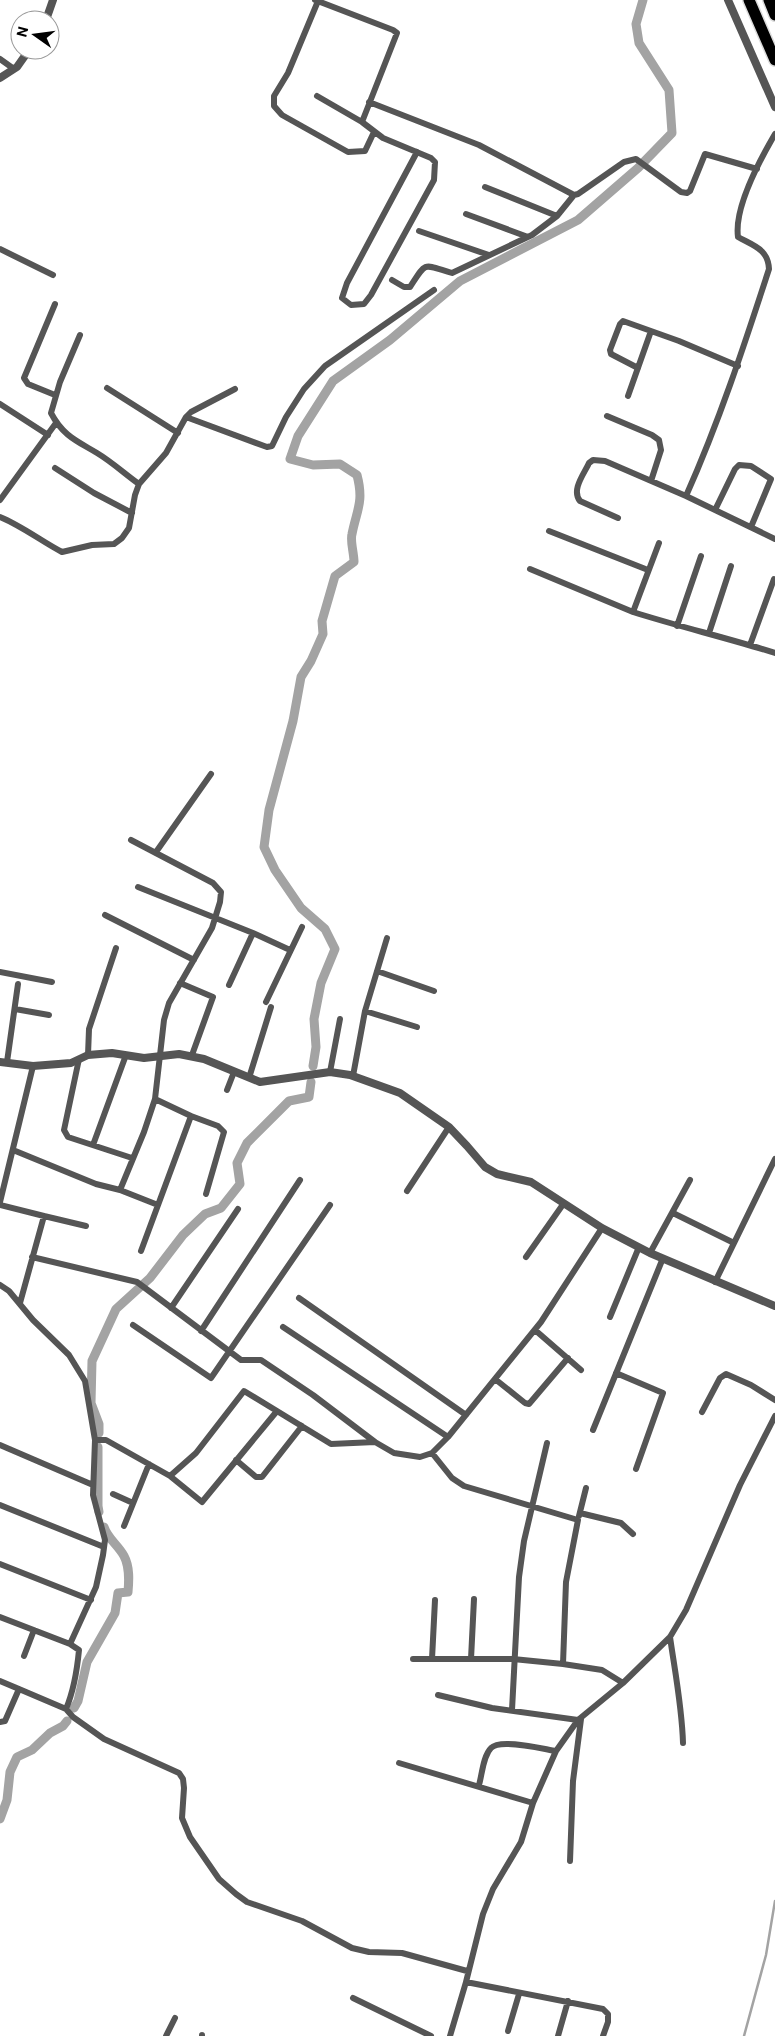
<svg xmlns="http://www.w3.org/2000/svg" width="775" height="2036" viewBox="0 0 775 2036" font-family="Roboto,sans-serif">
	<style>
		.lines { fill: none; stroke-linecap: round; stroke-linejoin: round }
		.stream { stroke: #a3a3a3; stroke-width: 2.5 }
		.canal { stroke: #a3a3a3; stroke-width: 9 }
		.trunk-casing { stroke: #dbdbdb; stroke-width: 14 }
		.minor { stroke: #555; stroke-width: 6 }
		.tertiary { stroke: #555; stroke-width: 8 }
		.trunk { stroke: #000; stroke-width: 11 }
	</style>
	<rect width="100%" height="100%" fill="#fff"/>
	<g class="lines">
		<path class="stream" d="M744 2036 766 1955 775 1901"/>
		<path class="canal" d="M313 1066 316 1047 314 1019 321 983 335 949 325 929 301 908 275 870 264 847 269 810 293 721 301 677 311 661 323 634 322 621 335 576 354 562C354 553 350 541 352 534 357 509 364 502 357 475L340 464 313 465 290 459 298 436 333 381 390 340 460 281 578 220 638 168 672 133 669 90 639 43 636 24 643 0
			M99 1433V1424L91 1403 92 1361 116 1309 150 1278 183 1235 205 1214 221 1208 240 1184 237 1163 247 1143 289 1101 309 1097 311 1082
			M98 1447V1506L99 1512
			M74 1708 78 1701 87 1662 115 1613 118 1593 128 1592C129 1581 130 1567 124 1556 118 1545 108 1539 104 1527
			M0 1819 7 1800 10 1772 17 1757 32 1750 50 1733 63 1726 67 1721"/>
		<g class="trunk-casing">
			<path id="trunk" d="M749 0 775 60
				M769 0 775 15"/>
		</g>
		<path class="minor" d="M315 0 393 30 397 33 362 122 383 138 431 158 435 162 434 180 371 295 364 304 351 305 342 298 347 283 417 152
			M318 1 288 73 274 96V106L282 115 348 152 365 151 374 132
			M0 59 14 69
			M317 96 362 122
			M369 102 479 145 574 195 578 194 624 162 636 159 681 192 687 193 690 191 705 154 757 169
			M485 187 557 216
			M466 214 528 237
			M419 231 489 255
			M0 249 53 275
			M392 280 404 287H410C427 261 422 264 452 273L532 235 557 216 574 195
			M55 304 24 378 28 384 55 395
			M80 335 60 382 51 413C63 436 77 441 97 453 112 462 125 474 139 484
			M638 368 611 354 610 350 620 324 623 321 679 341 738 366
			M107 388 178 433
			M628 396 651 331
			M0 404 48 435
			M607 416 652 435 659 440 661 450 651 481
			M186 417 267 447 272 446 286 417 304 389 325 366 434 290
			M55 468 94 493 132 513
			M686 496 775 539
			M0 500 56 423
			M715 510 735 469 739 465 751 466 771 479 751 527
			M0 517C22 526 41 541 62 552L92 545 114 544 122 538 129 528 135 495 139 484 166 453 186 417 191 412 235 389
			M618 518 580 501C571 490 584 474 589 463L593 460 605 461 686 496C719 422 744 346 769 269 768 249 754 246 738 237 734 208 761 158 775 134
			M549 531 648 570
			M659 543 633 612C680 627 728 638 775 653
			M530 569 633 612
			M677 626 701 556
			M709 633 731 566
			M750 645 774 579
			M156 852 211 774
			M138 887 253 933 290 950
			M105 915 194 960
			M377 971 434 991
			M0 972 52 982
			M180 983 213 997 192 1055
			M229 985 253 933
			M266 1002 302 927
			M15 1009 49 1015
			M365 1011 417 1027
			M88 1055 89 1029 116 948
			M79 1059 64 1130 68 1137 132 1158
			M7 1062 18 984
			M330 1072 340 1019
			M353 1076 365 1011 387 938
			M249 1078 271 1007
			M227 1090 234 1072
			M191 1116 218 1126 224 1132 206 1194
			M93 1145 126 1055
			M13 1150 96 1184 120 1190 158 1205
			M120 1190 144 1132 155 1099 164 1020 169 1003 212 928 220 902 221 892 213 883 131 840
			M407 1191 449 1127
			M0 1202 33 1066
			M0 1205 44 1216 20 1303
			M673 1213 734 1243
			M44 1216 86 1226
			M141 1251 191 1116 155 1099
			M650 1253 690 1180
			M32 1257 137 1282 241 1360H261L313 1395 375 1442
			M526 1257 564 1203
			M715 1282 775 1159
			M0 1285 9 1291 33 1320 69 1355 85 1381 95 1440H106L170 1476 196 1453 244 1391 331 1444 375 1442 394 1453 420 1457 432 1453 448 1437 541 1322 602 1228
			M299 1298 466 1415
			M171 1308 238 1209
			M610 1317 639 1247
			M133 1325 211 1378 330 1205
			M283 1327 448 1437
			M535 1330 581 1370
			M201 1331 300 1180
			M616 1373 663 1393 636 1469
			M495 1379 525 1403 529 1404 568 1358
			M702 1412 720 1378 726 1374 751 1385 775 1400
			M593 1430 663 1258
			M0 1445 93 1485
			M432 1453 452 1478 464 1486 578 1520 566 1582 563 1664
			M236 1460 256 1477H262L302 1426
			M170 1476 202 1502 277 1411
			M113 1494 133 1503
			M0 1505 104 1547
			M580 1513 621 1523 633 1534
			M579 1516 586 1488
			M124 1526 149 1464
			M0 1564 91 1600
			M0 1617 70 1644 79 1650C77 1671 74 1690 66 1709
			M670 1637C675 1672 682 1707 683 1743
			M70 1644 96 1587 103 1555 105 1540 93 1495 95 1440
			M24 1656 34 1630
			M413 1659H513L563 1664 602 1670 623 1683
			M432 1659 435 1600
			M471 1659 474 1599
			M0 1681 19 1689 5 1721 0 1722
			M19 1689 66 1709 73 1717 104 1739 179 1773 183 1779 184 1788 182 1818 190 1837 219 1879 236 1894 247 1902 302 1921 352 1948 369 1952 402 1953 467 1971
			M438 1695 492 1708 578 1720
			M512 1710 519 1577 524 1541 547 1443
			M399 1763 533 1803
			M479 1785C482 1775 483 1756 491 1748 500 1738 543 1749 556 1751
			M570 1861 573 1781 581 1719
			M353 1998 431 2036
			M508 2031 519 1994
			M166 2036 175 2018
			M202 2036V2035
			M450 2036 466 1982
			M558 2036 568 2001
			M603 2036 608 2022V2014L603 2009 466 1982 483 1914 493 1889 521 1842 533 1803 556 1751 578 1720 623 1683 670 1637 686 1610 740 1485 775 1416"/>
		<path class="tertiary" d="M728 0 775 107
			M46 20 53 0
			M0 78 17 67 29 50
			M0 1062 33 1066 71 1063 88 1055 112 1053 144 1058 179 1054 204 1059 260 1082 330 1072 350 1075 400 1093 449 1127 467 1146 485 1167 497 1174 531 1182 602 1228 650 1253 775 1306"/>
		<use href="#trunk" class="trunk"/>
	</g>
	<g transform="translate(35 35) rotate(284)"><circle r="24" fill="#ffffff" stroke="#999999"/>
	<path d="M0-4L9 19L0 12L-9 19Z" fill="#000000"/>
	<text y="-8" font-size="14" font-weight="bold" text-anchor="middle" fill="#000000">N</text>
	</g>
</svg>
